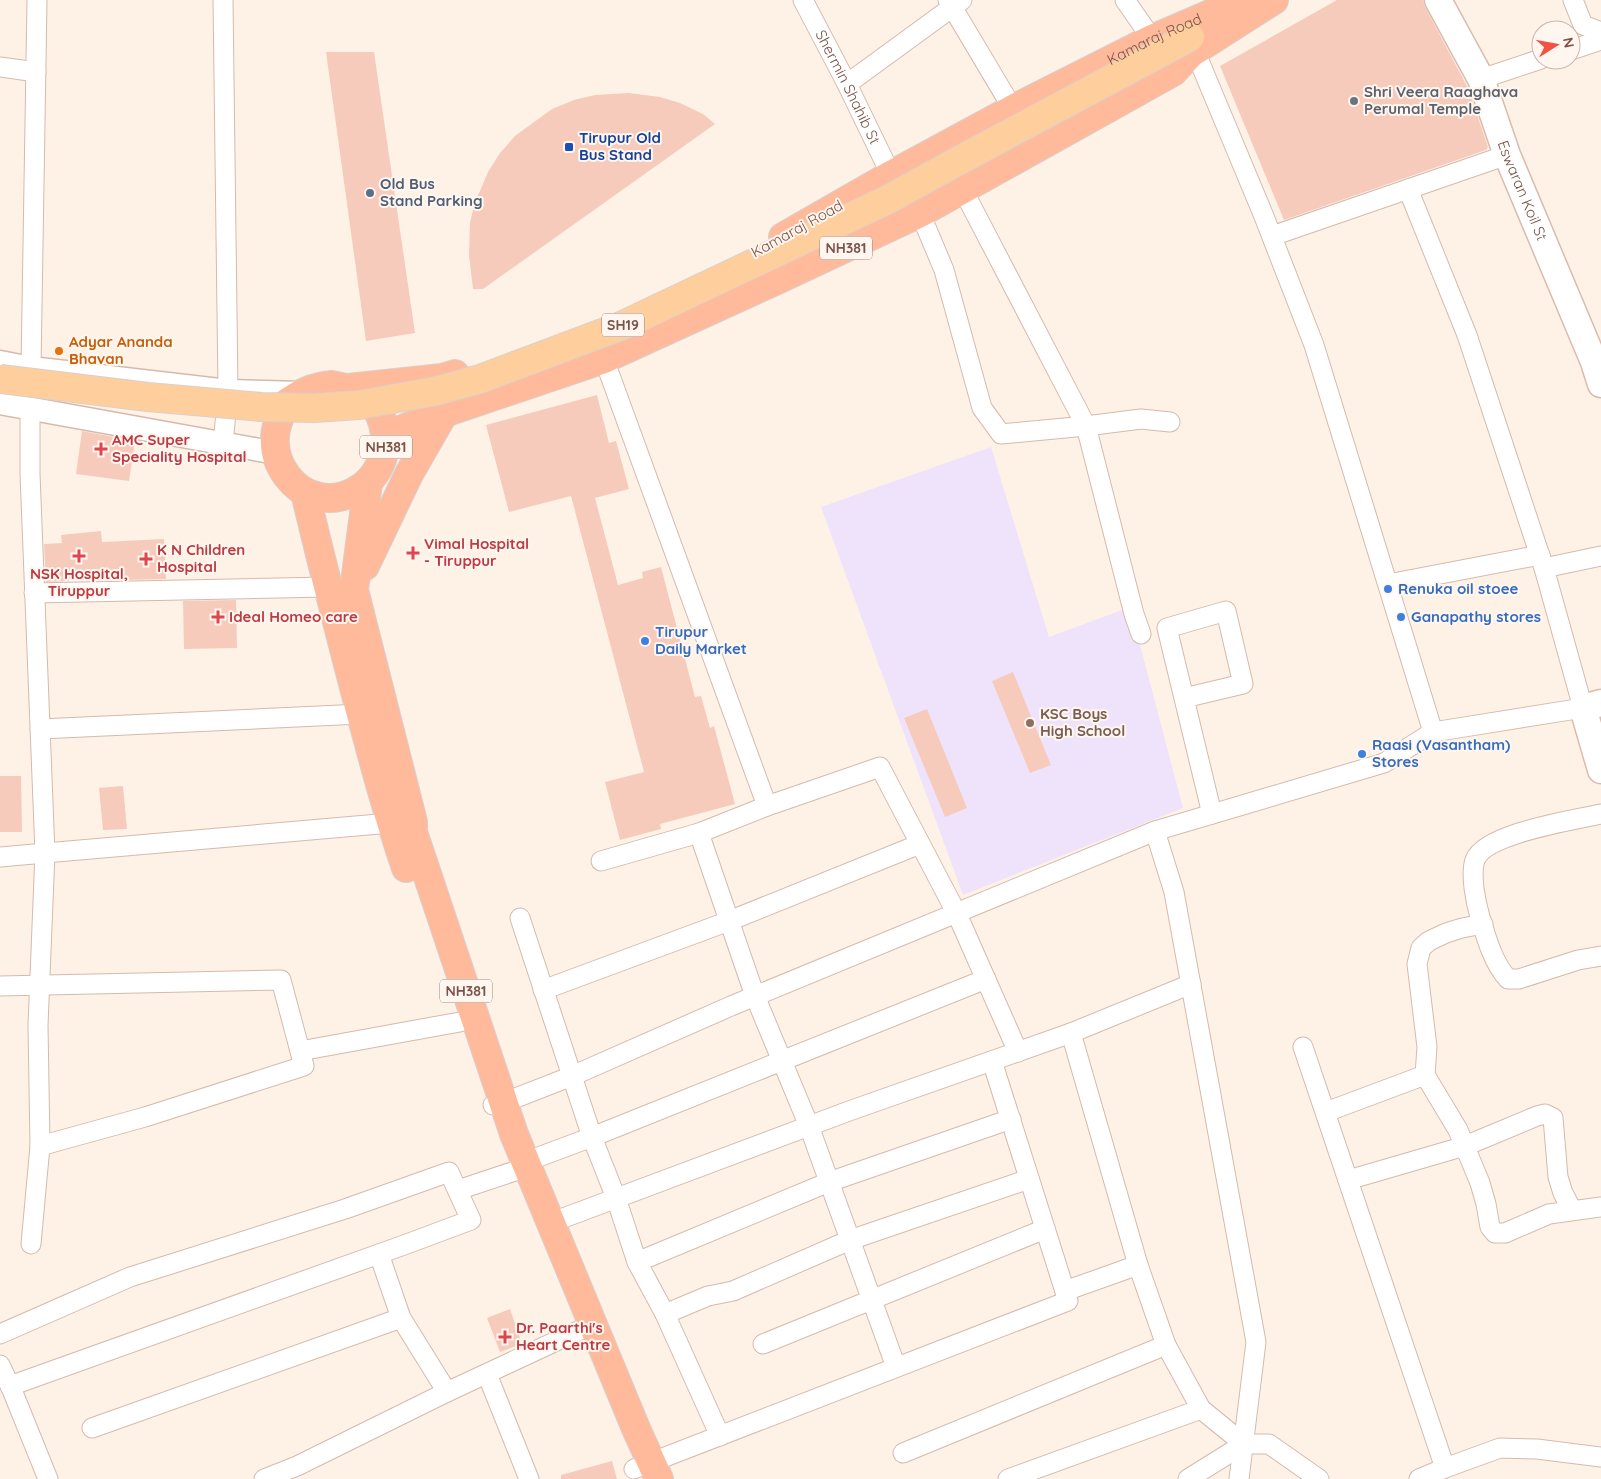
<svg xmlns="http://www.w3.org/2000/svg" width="1601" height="1479" viewBox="0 0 1601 1479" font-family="Quicksand,sans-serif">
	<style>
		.education { fill: #efe3fb }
		.building { fill: #f6cbbb }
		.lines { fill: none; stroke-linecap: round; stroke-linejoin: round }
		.minor-casing { stroke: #d4baad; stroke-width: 21 }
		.tertiary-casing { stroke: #d4baad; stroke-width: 25 }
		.secondary-casing { stroke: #dabbad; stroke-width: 29 }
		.trunk-casing { stroke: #dacfcc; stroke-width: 30 }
		.minor { stroke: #fff; stroke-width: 19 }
		.tertiary { stroke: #fff; stroke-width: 22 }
		.secondary { stroke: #fff; stroke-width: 26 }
		.trunk { stroke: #feba9a; stroke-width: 28 }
		.primary-bridge-casing { stroke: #dacfcc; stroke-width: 30; stroke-linecap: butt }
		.primary-bridge { stroke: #ffce9d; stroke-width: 28 }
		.worship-dot { fill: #6b7280; stroke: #fff6ef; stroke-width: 2 }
		.transit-dot { fill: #1a4fb4; stroke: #fff6ef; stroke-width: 2 }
		.service-dot { fill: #5c6f8a; stroke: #fff6ef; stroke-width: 2 }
		.food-dot { fill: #e8710a; stroke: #fff6ef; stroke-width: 2 }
		.health-dot { fill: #e0444e; stroke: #fff6ef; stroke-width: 2 }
		.shop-dot { fill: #3f7fe0; stroke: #fff6ef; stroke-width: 2 }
		.education-dot { fill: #8d6e63; stroke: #fff6ef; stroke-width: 2 }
		.labels { text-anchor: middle; stroke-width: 4; stroke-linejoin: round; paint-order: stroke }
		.shield { fill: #fff6ef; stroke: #a3847a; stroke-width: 1 }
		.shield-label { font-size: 14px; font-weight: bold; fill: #7b5348 }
		.street-label { font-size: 15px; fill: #7b5348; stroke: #fff6ef }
		.worship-label { font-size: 15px; font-weight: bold; fill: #5b616d; stroke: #fff6ef; text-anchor: start }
		.transit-label { font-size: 15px; font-weight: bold; fill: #164399; stroke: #fff6ef; text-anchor: start }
		.service-label { font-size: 15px; font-weight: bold; fill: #4e5e75; stroke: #fff6ef; text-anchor: start }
		.food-label { font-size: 15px; font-weight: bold; fill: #c56008; stroke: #fff6ef; text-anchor: start }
		.health-label { font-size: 15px; font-weight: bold; fill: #be3a42; stroke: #fff6ef; text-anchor: start }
		.shop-label { font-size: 15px; font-weight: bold; fill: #366cbe; stroke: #fff6ef; text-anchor: start }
		.education-label { font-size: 15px; font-weight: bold; fill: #785e54; stroke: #fff6ef; text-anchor: start }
	</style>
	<rect width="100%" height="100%" fill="#fef2e7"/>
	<path class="education" d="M991 447 1049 637 1130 607 1183 808 963 895 821 507Z"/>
	<path class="building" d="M1337 0H1423L1425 7 1468 88 1488 147 1486 150 1284 220 1220 66Z
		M326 52H374L415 333 366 341Z
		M629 93 660 97 680 103 703 114 715 124 483 289H473L469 255 470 223 475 201 480 191 488 172 500 153 515 136 552 109 574 100 595 95Z
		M597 395 609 443 616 441 629 489 595 498 618 585 643 578 642 572 661 567 695 697 701 696 710 728 714 726 735 804 660 824 661 829 620 840 605 782 644 772 571 496 509 512 486 425Z
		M82 431 135 441 129 481 76 474Z
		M101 531 102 542 164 539 166 579 124 580 123 575 69 579V581L46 582 44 544 62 543 61 535Z
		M236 600 237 648 184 649 183 601Z
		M1013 672 1051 765 1030 773 992 681Z
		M927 709 967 808 945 817 904 718Z
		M0 776H21L22 832H0Z
		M123 786 127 829 103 830 99 788Z
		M510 1309 522 1344 500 1352 487 1318Z
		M612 1461 617 1479H561V1475Z"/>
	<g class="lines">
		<g class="minor-casing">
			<g id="minor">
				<path d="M223 0 228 391 223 444"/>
				<path id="s1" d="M803 0 847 84 891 175"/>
				<path d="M948 0 1013 109"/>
				<path d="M1125 0 1152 39"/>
				<path d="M1573 0 1583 25 1601 32"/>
				<path d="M1571 50 1601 40"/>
				<path d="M1195 51 1263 214 1314 345 1433 732"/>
				<path d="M0 67 36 72"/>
				<path d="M1481 79 1541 59"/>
				<path d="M847 84 962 0"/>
				<path d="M920 213 944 270 982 408 1001 434 1086 426 963 190"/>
				<path d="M1272 236 1507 155"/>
				<path d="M604 359 767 806 880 767 957 914 1018 1052"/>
				<path d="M31 368 37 0"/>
				<path d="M1544 568 1601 556"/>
				<path d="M1388 584 1540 555"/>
				<path d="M34 593 327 587"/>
				<path d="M1141 634 1134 614 1086 426 1141 419 1170 422"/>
				<path d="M1184 698 1243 684 1226 611 1167 628 1212 814"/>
				<path d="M40 729 361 714"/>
				<path d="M767 806 699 833 755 996 809 1126 896 1367"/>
				<path d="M1601 814C1575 820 1485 833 1475 860 1470 875 1476 903 1480 917 1486 937 1493 963 1508 979H1519L1578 960 1601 956"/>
				<path d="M1155 831 1174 892 1256 1342 1239 1479"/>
				<path d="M0 857 45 853 30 474V408"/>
				<path d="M601 861 699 833"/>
				<path d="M520 918 592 1137 616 1198 637 1262 665 1314 720 1436"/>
				<path d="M1483 924 1462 928 1446 933 1429 941 1421 948 1417 964 1427 1047 1425 1075 1458 1130 1480 1183 1486 1204 1490 1227 1495 1233H1505L1549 1214 1601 1207"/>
				<path d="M0 986 281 980 304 1066 145 1117 40 1146"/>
				<path d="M543 990 729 921 920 844"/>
				<path d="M1071 1033 1138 1265 1166 1345 1201 1409 1244 1444"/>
				<path d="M1303 1047 1445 1468"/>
				<path d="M300 1051 460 1022"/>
				<path d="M493 1105 503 1103 572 1076 731 1006 1155 831 1384 763 1433 732 1583 708 1544 568 1467 335 1408 189"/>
				<path d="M1326 1112 1425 1075"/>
				<path d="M525 1162 592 1137 986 979"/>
				<path d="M1348 1180 1465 1146 1537 1116 1545 1114 1553 1118 1558 1177 1563 1193 1572 1210"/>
				<path d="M458 1190 515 1171"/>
				<path d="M550 1223 849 1111 1071 1033 1191 984"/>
				<path d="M31 1244 40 1146 38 1025 45 853 402 822"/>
				<path d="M379 1254 401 1318 447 1392"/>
				<path d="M637 1262 829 1182 1011 1119"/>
				<path d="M1065 1291 1138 1265"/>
				<path d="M665 1314 708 1296 733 1291 850 1240 1029 1179"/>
				<path d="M0 1334 130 1277 345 1209 449 1172 471 1220 404 1245 10 1386"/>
				<path d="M763 1344 1045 1229"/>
				<path d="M0 1365 12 1390 48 1479"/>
				<path d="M487 1374 529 1479"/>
				<path d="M92 1428 401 1318"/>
				<path d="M903 1453 1166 1345"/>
				<path d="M634 1469 1068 1301 992 1061"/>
				<path d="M264 1479 297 1466 447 1392 580 1330"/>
				<path d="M1008 1479 1201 1409"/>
				<path d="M1188 1479 1244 1444H1269L1319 1479"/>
				<path d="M1419 1479 1445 1468 1500 1448 1537 1449 1601 1457"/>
			</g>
		</g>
		<g class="tertiary-casing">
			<path id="tertiary" d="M0 362 31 368 228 391 302 393
				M0 403 276 453"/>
		</g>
		<g class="secondary-casing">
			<g id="secondary">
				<path id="s2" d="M1438 0 1481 79 1507 155 1594 362 1601 384"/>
				<path d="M1601 703 1583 708 1601 770"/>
			</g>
		</g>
		<g class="trunk-casing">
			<g id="trunk">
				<path id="s3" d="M783 237 891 175 1013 109 1152 39 1210 14 1236 0"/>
				<path d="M332 385C355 389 377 400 383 424 399 485 324 525 287 476 278 464 274 451 275 437 275 426 281 414 285 404 301 393 312 387 332 385Z"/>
				<path d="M348 388 442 378 455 374"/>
				<path d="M386 435 453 410 604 359 777 280 920 213 1173 72 1191 53 1274 0"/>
				<path d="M368 483 354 590 413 822V832L514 1134 637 1431 659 1479"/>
				<path d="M305 492C321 561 339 630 357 699 372 756 387 813 406 868"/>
				<path d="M365 566 409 474 444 413V406"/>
			</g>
		</g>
		<use href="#minor" class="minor"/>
		<use href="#tertiary" class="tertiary"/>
		<use href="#secondary" class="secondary"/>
		<use href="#trunk" class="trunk"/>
		<g class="primary-bridge-casing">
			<path id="primary-bridge" d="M0 379 148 397 261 407 314 408 359 405 436 391 480 379 621 326 887 200 971 154 1190 37"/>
		</g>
		<use href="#primary-bridge" class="primary-bridge"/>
	</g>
	<circle class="worship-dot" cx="1354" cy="101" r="5"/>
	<rect class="transit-dot" x="564" y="142" width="10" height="10" rx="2.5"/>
	<circle class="service-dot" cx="370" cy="193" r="5"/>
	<circle class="food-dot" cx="59" cy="351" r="5"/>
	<g class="health-dot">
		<path d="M98.5 441.5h5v5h5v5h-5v5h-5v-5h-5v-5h5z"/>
		<path d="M410.5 545.5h5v5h5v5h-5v5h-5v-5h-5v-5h5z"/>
		<path d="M76.5 548.5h5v5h5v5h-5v5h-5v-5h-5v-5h5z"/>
		<path d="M143.5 551.5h5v5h5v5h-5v5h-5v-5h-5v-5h5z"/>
		<path d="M215.5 609.5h5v5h5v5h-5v5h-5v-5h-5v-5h5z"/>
		<path d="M502.5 1329.5h5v5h5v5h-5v5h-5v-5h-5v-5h5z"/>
	</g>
	<g class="shop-dot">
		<circle cx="1388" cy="589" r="5"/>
		<circle cx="1401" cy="617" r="5"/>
		<circle cx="645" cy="641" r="5"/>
		<circle cx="1362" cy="754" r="5"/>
	</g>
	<circle class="education-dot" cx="1030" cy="723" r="5"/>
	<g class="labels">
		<g class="shield">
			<rect x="820" y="236.5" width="52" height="23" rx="4"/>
			<rect x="602" y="313.5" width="42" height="23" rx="4"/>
			<rect x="360" y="435.5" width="52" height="23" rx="4"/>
			<rect x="440" y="979.5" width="52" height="23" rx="4"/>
		</g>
		<g class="shield-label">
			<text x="846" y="253">NH381</text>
			<text x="623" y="330">SH19</text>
			<text x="386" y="452">NH381</text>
			<text x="466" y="996">NH381</text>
		</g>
		<g class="street-label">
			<text dy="5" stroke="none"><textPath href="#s3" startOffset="421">Kamaraj Road</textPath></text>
			<text dy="5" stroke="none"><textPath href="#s1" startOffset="98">Shermin Shahib St</textPath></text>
			<text dy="5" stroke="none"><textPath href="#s2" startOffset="209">Eswaran Koil St</textPath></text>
			<text transform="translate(797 229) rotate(-29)" y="5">Kamaraj Road</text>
		</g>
		<g class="worship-label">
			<text x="1364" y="97">Shri Veera Raaghava<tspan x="1364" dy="17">Perumal Temple</tspan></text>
		</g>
		<g class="transit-label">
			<text x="579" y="143">Tirupur Old<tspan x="579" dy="17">Bus Stand</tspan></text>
		</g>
		<g class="service-label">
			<text x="380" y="189">Old Bus<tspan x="380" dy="17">Stand Parking</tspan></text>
		</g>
		<g class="food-label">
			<text x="69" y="347">Adyar Ananda<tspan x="69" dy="17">Bhavan</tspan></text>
		</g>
		<g class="health-label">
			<text x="112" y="445">AMC Super<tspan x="112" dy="17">Speciality Hospital</tspan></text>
			<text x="424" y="549">Vimal Hospital<tspan x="424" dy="17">- Tiruppur</tspan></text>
			<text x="157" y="555">K N Children<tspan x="157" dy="17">Hospital</tspan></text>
			<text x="79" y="579" text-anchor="middle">NSK Hospital,<tspan x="79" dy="17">Tiruppur</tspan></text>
			<text x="229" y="622">Ideal Homeo care</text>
			<text x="516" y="1333">Dr. Paarthi's<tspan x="516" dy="17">Heart Centre</tspan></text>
		</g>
		<g class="shop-label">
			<text x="1398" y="594">Renuka oil stoee</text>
			<text x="1411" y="622">Ganapathy stores</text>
			<text x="655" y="637">Tirupur<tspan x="655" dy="17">Daily Market</tspan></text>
			<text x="1372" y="750">Raasi (Vasantham)<tspan x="1372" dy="17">Stores</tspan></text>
		</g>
		<g class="education-label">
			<text x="1040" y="719">KSC Boys<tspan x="1040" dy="17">High School</tspan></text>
		</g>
	</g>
	<g transform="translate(1556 45) rotate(79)"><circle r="24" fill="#fff6ef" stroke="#cab5ac"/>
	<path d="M0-4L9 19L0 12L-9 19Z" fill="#f35141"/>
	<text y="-8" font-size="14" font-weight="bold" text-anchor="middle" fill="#7b5348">N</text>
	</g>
</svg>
